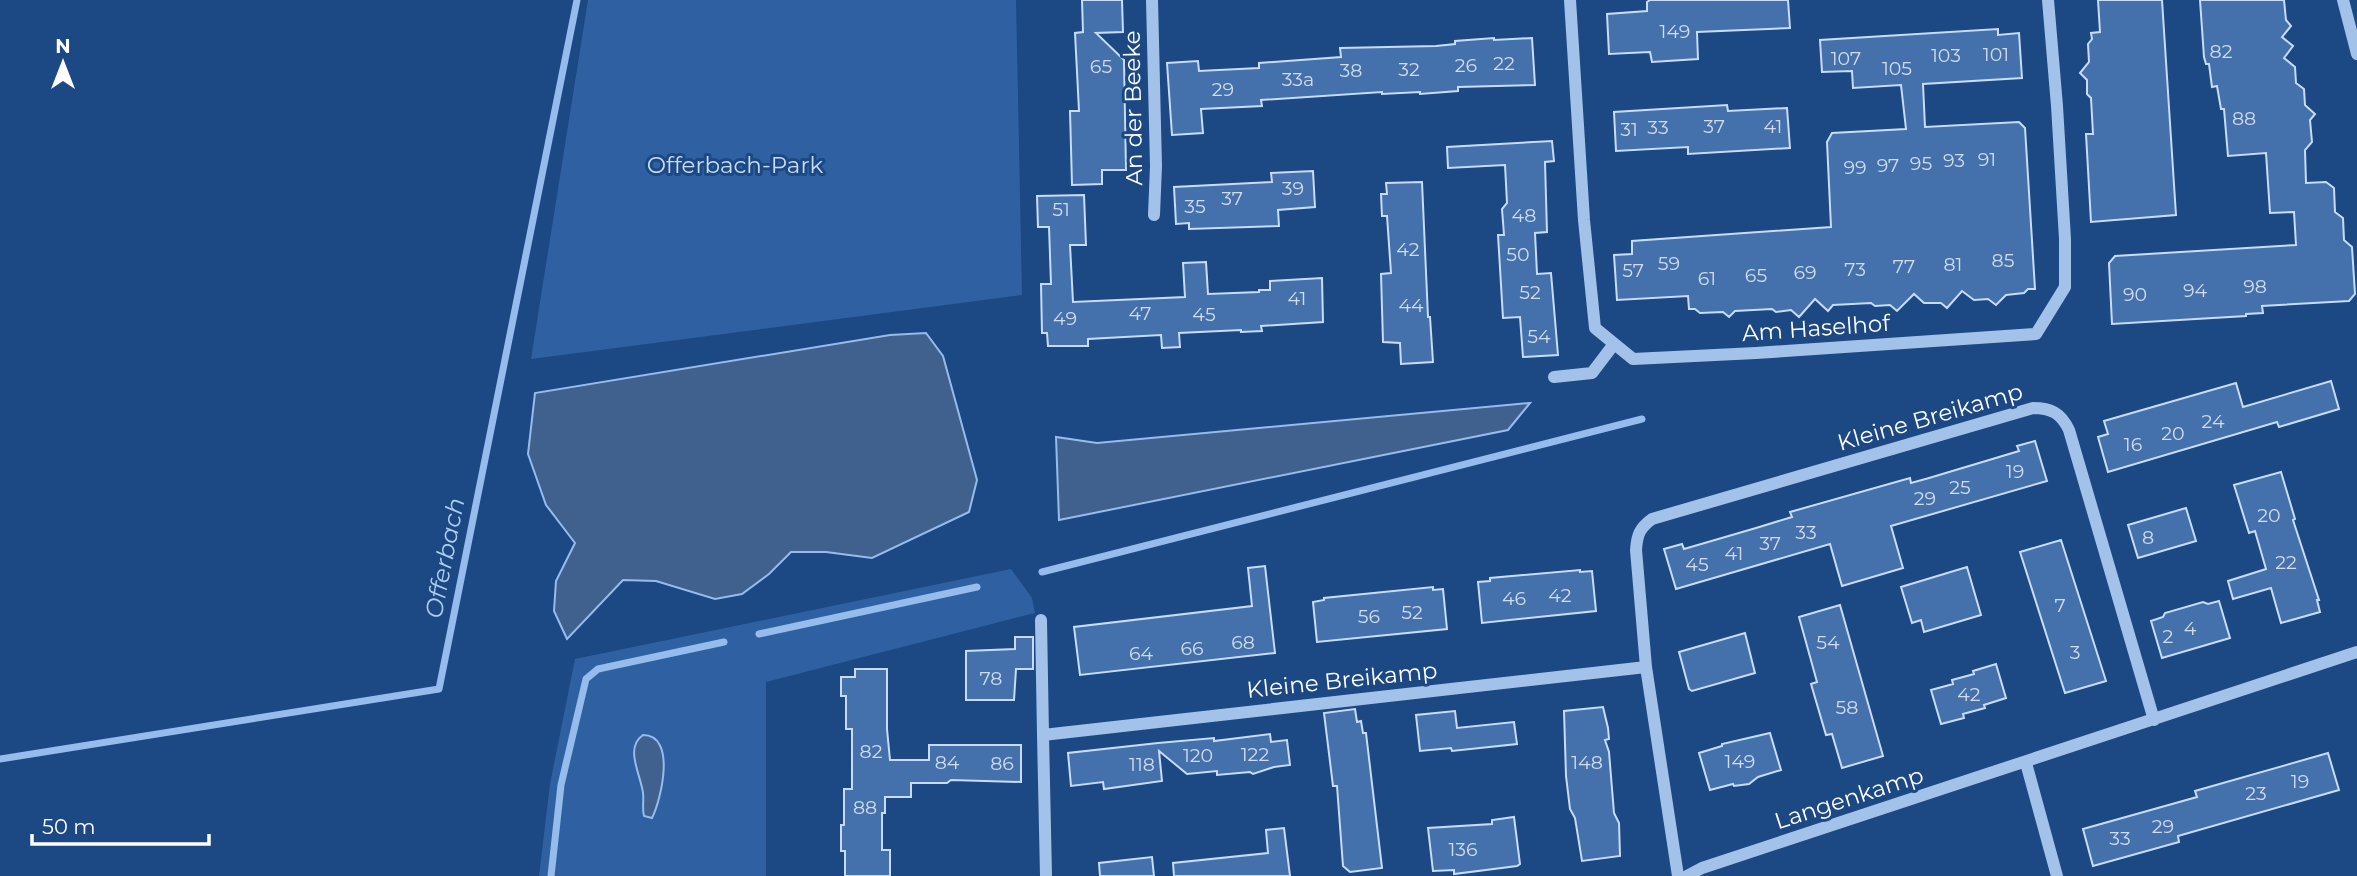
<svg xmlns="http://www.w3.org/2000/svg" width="2357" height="876" viewBox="0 0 2357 876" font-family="Montserrat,sans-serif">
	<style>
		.green { fill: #2f61a2 }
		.water { fill: #40618d; stroke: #95bcec; stroke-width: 2 }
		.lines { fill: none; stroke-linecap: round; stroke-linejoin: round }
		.stream { stroke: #95bcec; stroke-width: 7 }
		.building { fill: #4471ac; stroke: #c6dcf8; stroke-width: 2 }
		.minor { stroke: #a2c2ea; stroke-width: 12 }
		.labels { text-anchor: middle; stroke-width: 6; stroke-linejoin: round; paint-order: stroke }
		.number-label { font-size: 19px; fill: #d0dcea }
		.street-label { font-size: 23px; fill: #fff; stroke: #1c4883 }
		.park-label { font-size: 23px; fill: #c6dcf8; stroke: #1c4883 }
		.water-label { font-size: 24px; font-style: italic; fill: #adccf2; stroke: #1c4883 }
	</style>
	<rect width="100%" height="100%" fill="#1c4883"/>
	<path class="green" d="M588 0H1016L1022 295 531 359Z
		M1011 569 1032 598 1035 613 766 682V876H539L550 784 575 659Z"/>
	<path class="water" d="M926 333 943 356 977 480 969 512 872 558 826 552H791L769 574 742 594 715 599 656 581 623 580 567 639 554 611 556 581 575 543 546 505 528 454 535 393 890 335Z
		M1530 403 1508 430 1059 520 1056 437 1097 443Z
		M643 735C677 735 661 800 652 818L644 816C642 808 644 801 643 793 641 775 624 748 643 735Z"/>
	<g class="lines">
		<path class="stream" d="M1042 572 1642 419
			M759 634 977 587
			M0 759 439 689 577 0
			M551 876 561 785 586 679 598 669 724 642"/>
	</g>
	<path class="building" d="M1082 0H1122L1123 32 1096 33 1124 60 1126 170H1102V184L1072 185 1070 111H1079L1075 33 1083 32Z
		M1650 0H1788L1790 28 1697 32 1698 59 1652 62 1650 52 1609 54 1607 14 1647 11V2Z
		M2098 0H2162L2176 215 2091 222 2086 134H2093L2091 98 2087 94V80L2080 73 2089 62 2088 44 2092 39 2091 33 2100 32Z
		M2200 0H2284L2286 20 2291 26 2282 37 2293 46 2284 58 2295 67 2296 83 2304 89 2305 105 2315 114 2310 120 2312 142 2305 150 2306 183 2326 182 2334 188 2335 212 2343 218 2344 240 2352 247 2355 294 2349 301 2262 306 2263 313 2246 314V316L2112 324 2109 263 2115 256 2296 245 2294 212 2270 213 2266 153 2228 156 2224 109H2221L2217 86 2212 87 2209 64H2206L2204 57Z
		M1998 29V35L2019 33 2022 78 1923 84 1925 127 2019 122 2025 128 2035 289H2028L2024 293 2006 295 1996 305 1988 299 1974 300 1962 291 1947 308 1941 303H1924L1914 294 1897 311 1890 305 1875 306 1871 303 1833 305 1828 311 1815 299 1799 317 1791 310 1776 312 1772 309 1735 311 1729 317 1723 312 1700 313 1695 309H1689L1688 296 1617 300 1614 255 1632 254V241L1831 227 1827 142 1832 133 1906 129 1901 85 1853 88 1852 71 1822 72 1820 40Z
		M1494 38V40L1532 38 1535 85 1458 87V91L1420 94V92L1382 94V92L1261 100 1262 106 1201 109 1203 133 1172 135 1167 63 1198 61 1199 71 1259 68V63L1341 57 1340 48 1436 46 1455 44V41Z
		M1727 105 1728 111 1787 108 1790 148 1688 154V147L1616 151 1614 112Z
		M1552 141 1554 161 1545 162 1547 232 1535 233 1537 274 1551 273 1558 355 1523 357 1520 317 1503 318 1498 235H1504L1502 209 1507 203 1505 165 1448 168 1447 147Z
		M1313 171 1315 207 1278 210 1279 226 1189 229V223L1176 224 1174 187 1272 182 1271 173Z
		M1422 182 1428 317H1430L1433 362 1401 364 1400 343 1383 342 1381 274 1391 273 1387 216H1382L1381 194H1387L1386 183Z
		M1084 195 1086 245H1070L1073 302 1185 297 1183 263 1206 262 1208 294 1259 292V290H1270V281L1322 278 1323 322 1261 326 1262 331 1241 332V330L1179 333 1180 347 1162 348 1161 335 1088 339V346H1048L1047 333H1042L1041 284H1051L1049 227H1038L1037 196Z
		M2331 381 2339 409 2279 427 2277 422 2108 472 2098 437 2108 434 2104 421 2236 383 2243 407Z
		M2035 441 2047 481 1891 526 1903 568 1842 586 1830 544 1676 589 1664 549 1682 544 1684 549 1756 528 1792 517 1790 512 1910 478 1911 483 1929 478 2019 451 2017 446Z
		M2281 472 2295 519 2293 520 2319 600H2317L2320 612 2281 623 2271 588 2233 599 2228 581 2266 569 2255 531 2249 533 2234 485Z
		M2186 508 2196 541 2138 558 2128 525Z
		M2061 540 2106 681 2065 693 2020 552Z
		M1265 566 1275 653 1080 675 1074 627 1252 606 1248 568Z
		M1967 567 1981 615 1924 632 1921 620 1912 623 1901 587Z
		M1580 570V572L1592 571 1596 611 1482 623 1478 582 1490 581V578Z
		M1433 587V590L1443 589 1447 629 1317 642 1313 602 1324 600V598Z
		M2219 601 2230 638 2162 658 2151 621 2163 617 2165 613 2203 602 2208 604Z
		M1840 605 1883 756 1842 768 1832 734 1826 735 1811 684 1817 682 1799 617Z
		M1745 633 1755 673 1692 691 1689 689 1679 652Z
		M1015 637H1033V669H1016L1014 700H966V651L1015 649Z
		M1996 664 2006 698 1984 705 1985 708 1963 714 1964 718 1941 724 1931 690 1953 684 1952 680 1974 674 1973 671Z
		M855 669H887V729L890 760H929V745H1021V782L951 780 947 783H911V797H885V813H882V850H890V876H845V851H841V825H844V789H852V729H846V696H841V677H855Z
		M1603 707 1608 728 1609 739 1605 740 1609 752 1614 813 1619 823 1620 856 1582 861 1575 818 1570 809 1566 776 1564 711Z
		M1355 709 1357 722 1361 721 1363 733H1366L1382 868 1350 872 1343 866 1337 786H1333L1324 713Z
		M1455 711 1457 728 1514 722 1517 744 1452 751 1451 748 1420 751 1416 715Z
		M1770 733 1781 770 1758 777 1749 784 1734 786 1733 784 1710 790 1699 753 1722 746V744Z
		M1270 734 1271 742 1287 740 1290 765 1274 767 1253 774 1250 772 1217 775V771L1187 774 1159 751 1162 781 1104 789 1103 782 1071 786 1068 753 1158 743 1214 738V741Z
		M2328 753 2339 790 2178 836 2179 842 2093 866 2083 829 2197 797 2195 791Z
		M1514 817 1520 864 1517 866 1454 874V870L1433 871 1428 828 1492 824V820Z
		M1284 828 1290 876H1174L1173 863 1268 853 1266 830Z
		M1152 857 1154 876H1100L1099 863Z"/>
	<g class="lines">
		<path class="minor" d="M1152 0 1156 166 1154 215
			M1570 0 1584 220 1595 328 1633 359 1756 353 2036 334 2065 287V239L2057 106 2048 0
			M2343 0 2357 54
			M1554 377 1592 373 1614 344
			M1041 620 1043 735
			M2026 763 2057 876
			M1046 876 1043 735 1646 667
			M1678 876 1646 667 1636 550C1637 534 1640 528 1652 519L2033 408C2051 408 2061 413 2069 430L2154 720
			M1687 876 1702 868 2357 652"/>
	</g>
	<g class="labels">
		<g class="number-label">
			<text x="1675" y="38">149</text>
			<text x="2221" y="58">82</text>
			<text x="1996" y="61">101</text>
			<text x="1946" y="62">103</text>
			<text x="1846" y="65">107</text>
			<text x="1504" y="70">22</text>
			<text x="1466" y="72">26</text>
			<text x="1101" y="73">65</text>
			<text x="1897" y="75">105</text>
			<text x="1409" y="76">32</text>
			<text x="1351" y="77">38</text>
			<text x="1298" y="86">33a</text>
			<text x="1223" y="96">29</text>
			<text x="2244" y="125">88</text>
			<text x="1714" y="133">37</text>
			<text x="1773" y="133">41</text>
			<text x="1658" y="134">33</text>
			<text x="1629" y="136">31</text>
			<text x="1987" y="166">91</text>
			<text x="1954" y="167">93</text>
			<text x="1921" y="170">95</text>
			<text x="1888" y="172">97</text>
			<text x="1855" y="174">99</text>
			<text x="1293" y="195">39</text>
			<text x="1232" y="205">37</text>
			<text x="1195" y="213">35</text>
			<text x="1061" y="216">51</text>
			<text x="1524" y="222">48</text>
			<text x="1408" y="256">42</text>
			<text x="1518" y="261">50</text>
			<text x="2003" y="267">85</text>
			<text x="1669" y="270">59</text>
			<text x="1953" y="271">81</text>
			<text x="1904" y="273">77</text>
			<text x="1855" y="276">73</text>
			<text x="1633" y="277">57</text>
			<text x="1805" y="279">69</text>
			<text x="1756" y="282">65</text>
			<text x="1707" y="285">61</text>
			<text x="2255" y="293">98</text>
			<text x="2195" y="297">94</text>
			<text x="1530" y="299">52</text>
			<text x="2135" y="301">90</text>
			<text x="1297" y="305">41</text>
			<text x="1411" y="312">44</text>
			<text x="1140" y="320">47</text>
			<text x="1204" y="321">45</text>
			<text x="1065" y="325">49</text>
			<text x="1539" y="343">54</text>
			<text x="2213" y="428">24</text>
			<text x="2173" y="440">20</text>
			<text x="2133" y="451">16</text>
			<text x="2015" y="478">19</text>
			<text x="1960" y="494">25</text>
			<text x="1925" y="505">29</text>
			<text x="2269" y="522">20</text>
			<text x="1806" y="539">33</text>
			<text x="2148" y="544">8</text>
			<text x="1770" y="550">37</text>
			<text x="1734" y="560">41</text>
			<text x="2286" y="569">22</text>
			<text x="1697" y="571">45</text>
			<text x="1560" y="602">42</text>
			<text x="1514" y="605">46</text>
			<text x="2060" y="612">7</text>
			<text x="1412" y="619">52</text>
			<text x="1369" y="623">56</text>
			<text x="2190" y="635">4</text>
			<text x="2168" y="643">2</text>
			<text x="1243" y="649">68</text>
			<text x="1828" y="649">54</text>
			<text x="1192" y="655">66</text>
			<text x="2075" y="659">3</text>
			<text x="1141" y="660">64</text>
			<text x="991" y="685">78</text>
			<text x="1969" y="701">42</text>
			<text x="1847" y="714">58</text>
			<text x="871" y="758">82</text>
			<text x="1255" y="761">122</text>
			<text x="1198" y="762">120</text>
			<text x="1740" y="768">149</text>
			<text x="947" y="769">84</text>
			<text x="1587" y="769">148</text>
			<text x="1002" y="770">86</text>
			<text x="1142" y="771">118</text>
			<text x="2300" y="788">19</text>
			<text x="2256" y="800">23</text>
			<text x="865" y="814">88</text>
			<text x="2163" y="833">29</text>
			<text x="2120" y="845">33</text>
			<text x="1463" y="856">136</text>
		</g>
		<g class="street-label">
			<text transform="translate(1133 108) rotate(-91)" y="8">An der Beeke</text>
			<text transform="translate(1816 328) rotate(-4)" y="8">Am Haselhof</text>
			<text transform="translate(1930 417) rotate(-16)" y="8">Kleine Breikamp</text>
			<text transform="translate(1342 680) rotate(-6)" y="8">Kleine Breikamp</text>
			<text transform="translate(1849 798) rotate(-18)" y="8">Langenkamp</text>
		</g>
		<g class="park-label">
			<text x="735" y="173">Offerbach-Park</text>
		</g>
		<g class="water-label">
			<text transform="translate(445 558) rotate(-79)" y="8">Offerbach</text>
		</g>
	</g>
	<g transform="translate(63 63)" stroke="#1c4883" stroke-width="5" paint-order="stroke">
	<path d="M0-5L12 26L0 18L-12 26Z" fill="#ffffff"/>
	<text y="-10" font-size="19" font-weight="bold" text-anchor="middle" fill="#ffffff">N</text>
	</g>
	<path d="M32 834v10h177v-10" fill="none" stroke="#ffffff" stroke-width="3.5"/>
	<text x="42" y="834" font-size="21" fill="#ffffff" stroke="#1c4883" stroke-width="5" paint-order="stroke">50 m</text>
</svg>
